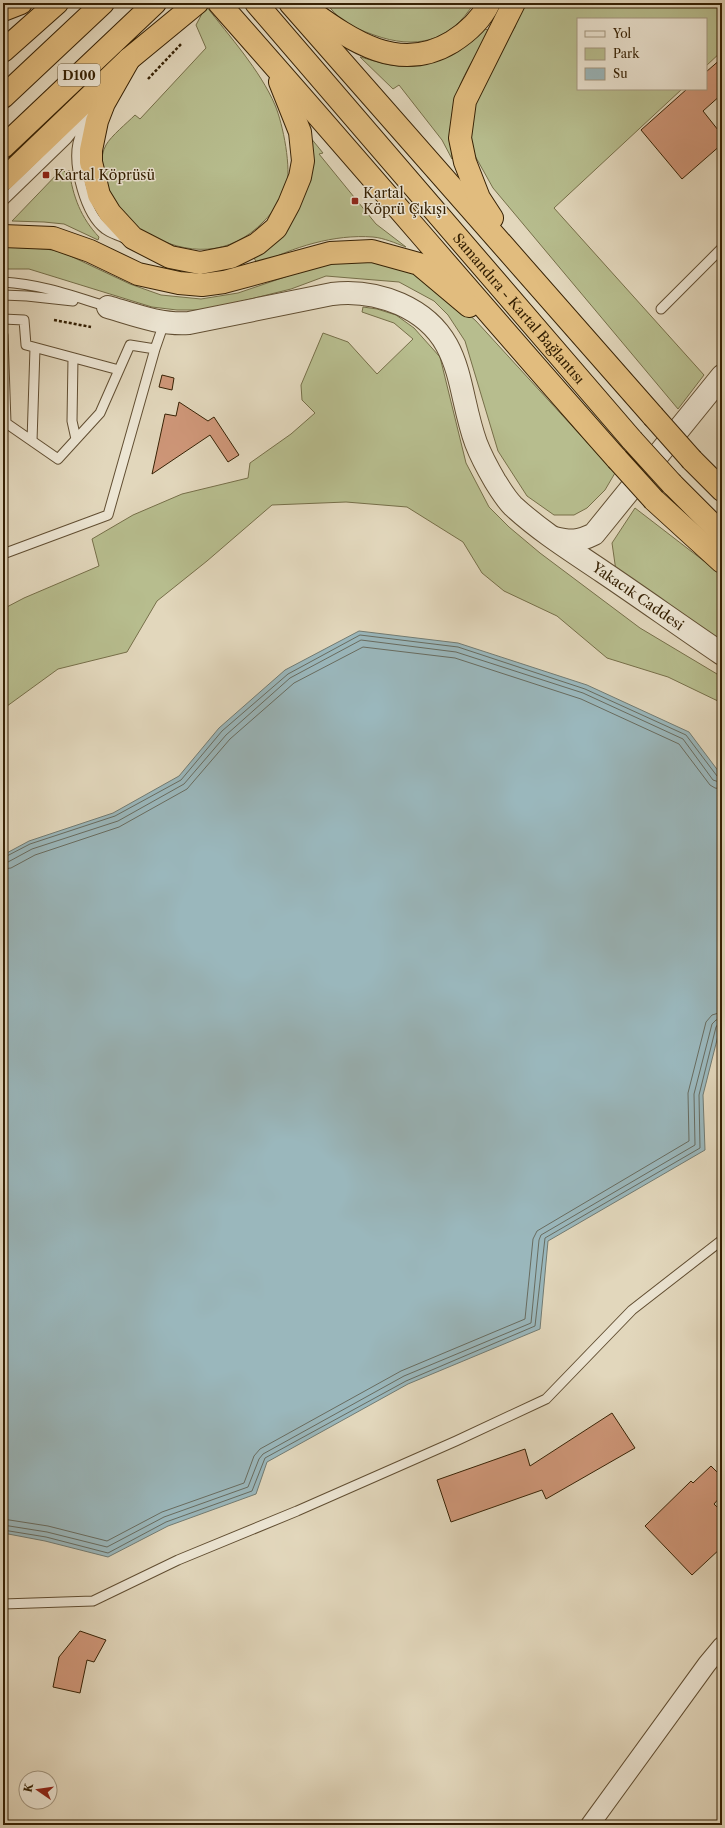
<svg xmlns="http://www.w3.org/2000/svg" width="725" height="1828" viewBox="0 0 725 1828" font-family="'Libre Caslon Text',serif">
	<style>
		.green { fill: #b7bd8e; stroke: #766f49 }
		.water { fill: #9ab7bc; stroke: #727b72 }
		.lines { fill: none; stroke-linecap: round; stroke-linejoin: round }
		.shore { stroke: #686c60; stroke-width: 1 }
		.building { fill: #cf9779; stroke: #362104 }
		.service-casing { stroke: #614e32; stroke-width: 11 }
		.minor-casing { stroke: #614e32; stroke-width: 20 }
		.tertiary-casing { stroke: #614e32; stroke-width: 24 }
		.trunk-casing { stroke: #362104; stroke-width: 24 }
		.motorway-casing { stroke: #362104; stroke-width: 24 }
		.path { stroke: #362104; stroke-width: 2.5; stroke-dasharray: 3 2; stroke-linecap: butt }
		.service { stroke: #ece5d3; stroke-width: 9 }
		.minor { stroke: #ece5d3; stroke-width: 18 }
		.tertiary { stroke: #ece5d3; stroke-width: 22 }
		.trunk { stroke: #e1bc7e; stroke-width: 22 }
		.motorway { stroke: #e1bc7e; stroke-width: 22 }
		.motorway-bridge-casing { stroke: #362104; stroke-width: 24; stroke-linecap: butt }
		.motorway-bridge { stroke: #e1bc7e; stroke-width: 22 }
		.poi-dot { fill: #8f2418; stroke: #ece5d3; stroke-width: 1.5 }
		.labels { text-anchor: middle; stroke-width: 3; stroke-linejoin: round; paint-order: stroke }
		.shield { fill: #ece5d3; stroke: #6d5c42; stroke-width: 1 }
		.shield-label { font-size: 13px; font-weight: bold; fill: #362104 }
		.poi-label { font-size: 14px; fill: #362104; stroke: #ece5d3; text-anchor: start }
		.street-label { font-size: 14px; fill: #362104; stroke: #ece5d3 }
	</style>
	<rect width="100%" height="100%" fill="#e2d7bc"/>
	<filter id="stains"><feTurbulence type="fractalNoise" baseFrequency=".005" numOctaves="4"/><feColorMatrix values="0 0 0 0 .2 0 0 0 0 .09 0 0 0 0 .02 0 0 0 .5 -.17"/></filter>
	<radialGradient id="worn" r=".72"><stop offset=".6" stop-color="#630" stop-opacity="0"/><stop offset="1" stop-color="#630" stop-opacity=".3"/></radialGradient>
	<path class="green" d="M326 3H474C450 42 416 50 374 35 363 31 352 27 343 21 337 16 331 9 326 3Z
		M521 3H722V51L706 66V19H578V89H682L554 208 704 375 678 409 493 188 469 145 471 104 490 67 515 27Z
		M206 6C230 37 260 70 275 105 283 124 292 169 286 188 282 200 273 212 264 221 230 257 187 256 146 233 139 229 130 226 124 221 115 213 108 195 106 184 103 172 99 157 106 145 111 136 127 123 135 115L140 119 206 48 196 25Z
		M485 29 491 31C478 50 459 81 454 103 450 121 452 141 452 159L442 140 399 85 393 89 360 57C372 60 386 65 399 66 433 69 461 49 485 29Z
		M310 137 323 153 319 154 376 224 406 247C395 243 384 238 373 237 334 234 293 247 258 265L254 258 279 234Z
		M62 169 66 173 69 170C73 197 81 218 99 237L98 240 64 224 44 222 12 221Z
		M6 247 46 249 62 252 130 284 161 295 201 299 238 293 335 260 370 261 414 274 448 296 476 321 615 473 605 490 587 508 574 515H554L527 496 498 451 465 341 448 315 434 301 399 282 326 276 291 289 206 310H177L152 307 29 269H3V248Z
		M363 307 377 309 396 315 414 328 440 357 466 463 489 507 509 527 540 553 640 628 722 677V703L668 677 607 658 557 616 504 591 482 573 463 542 407 507 346 502 272 505 207 561 157 601 127 652 58 669 3 709V609L24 598 99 566 92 539 133 515 182 494 248 478 250 463 291 434 315 413 302 400 301 385 323 333 348 342 377 374 413 339 394 323 362 312Z
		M635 508 722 575V642L616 571 612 543Z"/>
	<path class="water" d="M359 631 458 643 587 685 689 732 722 776V1020L703 1095 705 1150 548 1241 540 1329 408 1384 267 1462 256 1494 168 1526 108 1557 45 1541 3 1533V855L29 841 113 813 179 776 219 728 285 670Z"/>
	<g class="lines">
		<path class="shore" d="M3 858 30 844 115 816 181 780 222 731 288 674 360 635 458 647 585 689 686 735 717 776 722 778
			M3 863 8 862 32 849 118 821 184 784 226 735 290 678 361 640 456 652 583 693 683 739 713 780 722 783
			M3 869 11 868 35 855 119 827 187 789 230 739 294 683 363 647 455 658 581 699 679 744 710 785 715 788 722 789
			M3 1519 48 1526 107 1541 162 1512 244 1483 254 1456 260 1449 401 1371 525 1319 533 1239 537 1231 689 1141 688 1093 706 1022 712 1015 722 1012
			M3 1525 47 1532 107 1547 164 1517 248 1487 259 1459 263 1454 404 1376 531 1323 539 1240 541 1235 695 1145 694 1094 712 1024 716 1020 722 1018
			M3 1530 46 1537 108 1553 166 1522 252 1491 265 1458 406 1381 535 1326 545 1238 700 1148 699 1095 716 1027 718 1024 722 1023"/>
	</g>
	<path class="building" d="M722 58V94L703 111 722 135V144L682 179 641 130 687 89H706V72Z
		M162 375 174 378 172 390 159 387Z
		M179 402 208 421 214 417 239 455 228 462 210 435 152 474 165 414 176 416Z
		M612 1413 635 1448 546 1499 542 1490 451 1522 437 1480 525 1449 530 1466Z
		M711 1466 722 1477V1495L714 1504 722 1512V1547L692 1575 645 1526 691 1481 693 1483Z
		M80 1631 106 1640 94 1662 87 1660 80 1693 53 1687 59 1657Z"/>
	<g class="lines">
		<g class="service-casing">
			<path id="service" d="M92 115C86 124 80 133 78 143 73 166 85 214 105 229 110 233 118 235 124 238
				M3 201 67 139 85 116
				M3 282C40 284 73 296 108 307
				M3 295 27 296 73 301
				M661 309 722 248
				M3 319 24 320 26 345 119 370
				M3 335 6 423 58 459 100 413 130 345 155 349
				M73 358 72 421 76 439
				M32 441 35 348
				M3 554 108 515 155 349 164 323
				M3 1604 93 1601 178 1560 297 1511 456 1441 546 1399 632 1310 722 1240"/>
		</g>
		<g class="minor-casing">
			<path id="minor" d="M590 1825 707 1664 722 1646"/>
		</g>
		<g class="tertiary-casing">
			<g id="tertiary">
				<path id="s1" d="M108 307C135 315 161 325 189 323L332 294C355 291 379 295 400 304 465 333 456 388 476 443 481 456 488 469 495 481 500 489 506 499 513 506 540 531 572 551 603 572 643 599 682 627 722 654"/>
				<path d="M554 538C571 542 578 542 594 534L722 376"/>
			</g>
		</g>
		<g class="trunk-casing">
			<path id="trunk" d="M3 51 57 3
				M3 97 103 3
				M3 147 155 3
				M3 180 129 59 197 3"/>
		</g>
		<g class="motorway-casing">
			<g id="motorway">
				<path d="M219 3C353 154 483 308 617 459"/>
				<path id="s2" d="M256 3 632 440"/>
				<path d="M290 3 653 416"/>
				<path d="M302 5C347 37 396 76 452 42 468 32 481 20 489 3"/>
				<path d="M3 10 21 3"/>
				<path d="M129 59 104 103 97 121 91 150V162L99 195 110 213 133 238 170 257 200 263 231 257 257 244 276 228 289 204 300 177 303 161 300 132 280 82"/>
				<path d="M492 218 479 198 465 162 460 138 465 101 514 3"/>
				<path d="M3 236 53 238 90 251 138 274 179 283 202 285 224 282 330 253 372 251 419 264 469 306"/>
				<path d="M692 460 722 490"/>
				<path d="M672 484 722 534"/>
				<path d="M654 500 722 562"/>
			</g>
		</g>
		<path class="path" d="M148 79 182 43
			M54 320 91 327"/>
		<use href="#service" class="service"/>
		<use href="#minor" class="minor"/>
		<use href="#tertiary" class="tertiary"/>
		<use href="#trunk" class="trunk"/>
		<use href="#motorway" class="motorway"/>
		<g class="motorway-bridge-casing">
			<path id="motorway-bridge" d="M653 416 692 460
				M632 440 672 484
				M617 459 654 500"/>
		</g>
		<use href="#motorway-bridge" class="motorway-bridge"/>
	</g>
	<g class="poi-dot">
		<rect x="42" y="171" width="8" height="8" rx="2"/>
		<rect x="351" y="197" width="8" height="8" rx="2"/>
	</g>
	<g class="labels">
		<rect class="shield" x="58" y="64" width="42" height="22" rx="3"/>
		<g class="shield-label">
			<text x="79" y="80">D100</text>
		</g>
		<g class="poi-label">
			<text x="54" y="180">Kartal Köprüsü</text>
			<text x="363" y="198">Kartal<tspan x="363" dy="16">Köprü Çıkışı</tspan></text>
		</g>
		<g class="street-label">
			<text dy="5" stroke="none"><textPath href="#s2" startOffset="403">Samandıra - Kartal Bağlantısı</textPath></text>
			<text dy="5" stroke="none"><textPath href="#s1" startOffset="692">Yakacık Caddesi</textPath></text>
		</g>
	</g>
	<rect width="725" height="1828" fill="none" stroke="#e2d7bc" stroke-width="16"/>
	<rect x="4" y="4" width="717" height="1820" fill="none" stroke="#362104" stroke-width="2"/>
	<rect x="8" y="8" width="709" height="1812" fill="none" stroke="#362104"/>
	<rect x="577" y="18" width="130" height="72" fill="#ece5d3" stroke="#a39780"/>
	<rect x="585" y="31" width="20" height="6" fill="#ece5d3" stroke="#a39780"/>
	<text x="613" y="38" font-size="12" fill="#362104">Yol</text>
	<rect x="585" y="48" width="20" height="12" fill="#b7bd8e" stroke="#a39780"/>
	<text x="613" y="58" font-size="12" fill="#362104">Park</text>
	<rect x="585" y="68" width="20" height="12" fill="#9ab7bc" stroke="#a39780"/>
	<text x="613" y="78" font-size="12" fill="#362104">Su</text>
	<g transform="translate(38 1790) rotate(283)"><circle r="19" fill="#ece5d3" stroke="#a39780"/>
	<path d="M0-3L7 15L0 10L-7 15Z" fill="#8f2418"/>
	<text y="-6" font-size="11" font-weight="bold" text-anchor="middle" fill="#362104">K</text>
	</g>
	<rect width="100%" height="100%" filter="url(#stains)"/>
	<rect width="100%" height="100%" fill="url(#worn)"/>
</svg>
